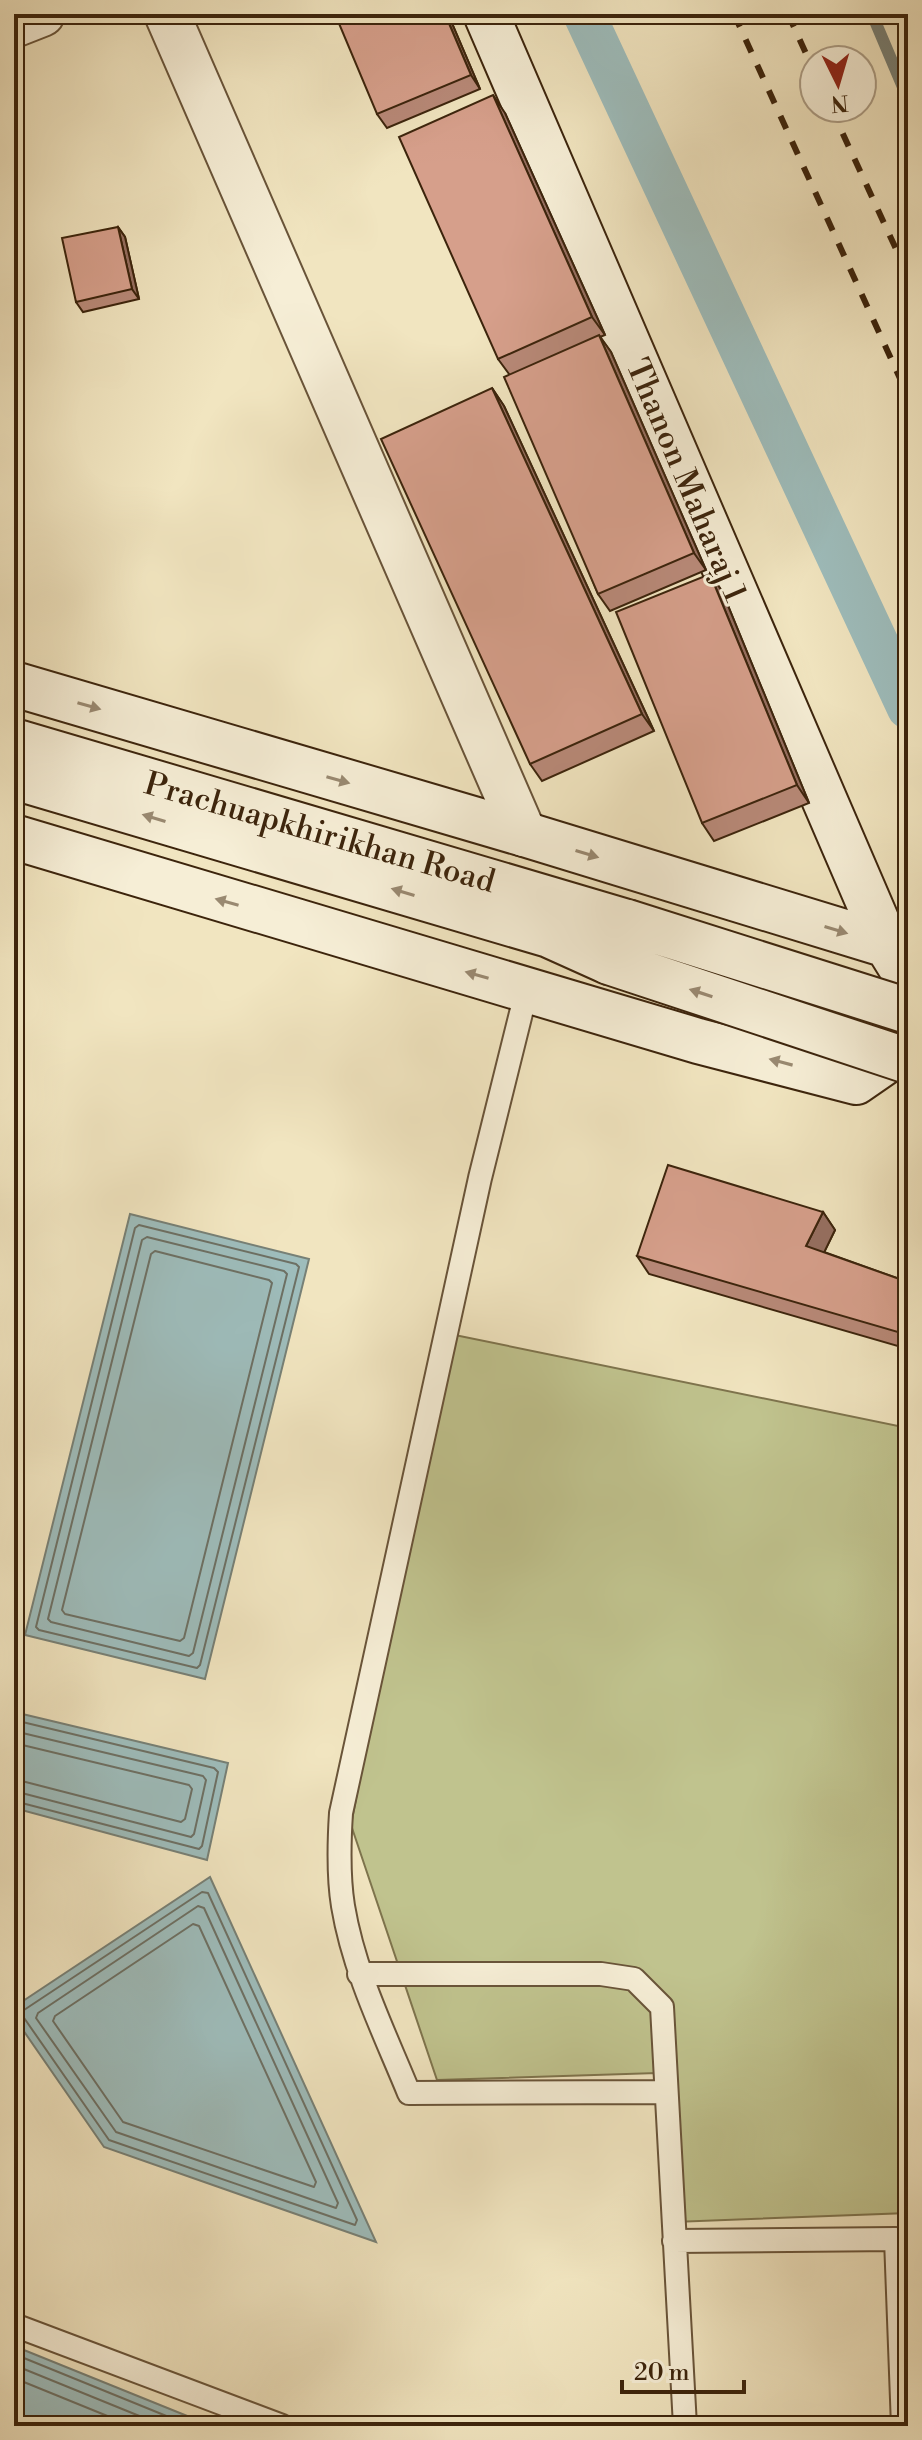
<svg xmlns="http://www.w3.org/2000/svg" width="922" height="2440" viewBox="0 0 922 2440" font-family="'Libre Bodoni',serif">
	<style>
		.green { fill: #c0c38e; stroke: #7e744d; stroke-width: 2 }
		.water { fill: #9ebdbc; stroke: #778076; stroke-width: 2 }
		.lines { fill: none; stroke-linecap: round; stroke-linejoin: round }
		.shore { stroke: #6d7064; stroke-width: 2 }
		.stream { stroke: #778076; stroke-width: 12 }
		.canal { stroke: #9ebdbc; stroke-width: 42 }
		.lane-casing { stroke: #695439; stroke-width: 26 }
		.street-casing { stroke: #695439; stroke-width: 48 }
		.secondary-casing { stroke: #3c240c; stroke-width: 48 }
		.lane { stroke: #f6eed6; stroke-width: 22 }
		.street { stroke: #f6eed6; stroke-width: 44 }
		.secondary { stroke: #f6eed6; stroke-width: 44 }
		.rail { stroke: #3c240c; stroke-width: 6; stroke-dasharray: 14 14; stroke-linecap: butt }
		.secondary-bridge-casing { stroke: #3c240c; stroke-width: 48; stroke-linecap: butt }
		.secondary-bridge { stroke: #f6eed6; stroke-width: 44 }
		.wall { fill: #b88978; stroke: #3c240c; stroke-width: 2 }
		.shaded-wall { fill: #966f61; stroke: #3c240c; stroke-width: 2 }
		.building { fill: #d69f8b; stroke: #3c240c; stroke-width: 2 }
		.oneway { fill: #998971 }
		.labels { text-anchor: middle; stroke-width: 6; stroke-linejoin: round; paint-order: stroke }
		.street-label { font-size: 32px; fill: #3c240c; stroke: #f6eed6 }
	</style>
	<rect width="100%" height="100%" fill="#f1e5c0"/>
	<filter id="stains"><feTurbulence type="fractalNoise" baseFrequency=".0025" numOctaves="4"/><feColorMatrix values="0 0 0 0 .2 0 0 0 0 .09 0 0 0 0 .02 0 0 0 .5 -.17"/></filter>
	<radialGradient id="worn" r=".72"><stop offset=".6" stop-color="#630" stop-opacity="0"/><stop offset="1" stop-color="#630" stop-opacity=".3"/></radialGradient>
	<path class="green" d="M445 1333 908 1428V2213L674 2222 657 2073 437 2080 351 1825Z"/>
	<path class="water" d="M130 1214 309 1259 205 1679 25 1635Z
		M14 1712 228 1763 207 1860 14 1808Z
		M210 1877 376 2242 104 2147 14 2017V2007Z
		M14 2346 212 2426H14Z"/>
	<g class="lines">
		<path class="shore" d="M139 1225 296 1264 299 1267 200 1665 197 1668 39 1630 36 1627 135 1228Z
			M147 1237 284 1271 287 1274 193 1653 189 1656 51 1622 48 1619 142 1240Z
			M155 1251 269 1280 272 1283 184 1638 180 1641 65 1614 62 1610 151 1254Z
			M14 1720 214 1768 218 1772 202 1846 199 1849 14 1801
			M14 1731 203 1776 206 1780 194 1834 191 1837 14 1791
			M14 1743 189 1785 192 1789 185 1819 181 1822 14 1779
			M202 1892 208 1893 357 2220 355 2225 109 2140 22 2015 24 2010Z
			M198 1906 204 1908 338 2203 336 2208 116 2132 36 2018 38 2013Z
			M193 1924 199 1926 316 2182 314 2187 123 2122 53 2021 55 2016Z
			M14 2354 191 2426
			M14 2365 164 2426
			M14 2378 132 2426"/>
		<path class="stream" d="M872 14 908 99"/>
		<path class="canal" d="M584 14 908 708"/>
		<g class="lane-casing">
			<path id="lane" d="M527 989 480 1178 341 1813C339 1844 338 1875 343 1906 354 1972 384 2032 409 2093L665 2092
				M359 1974H601L634 1979 662 2007 685 2426
				M674 2241 896 2239 903 2426
				M14 2325 282 2426"/>
		</g>
		<g class="street-casing">
			<path id="street" d="M167 14 524 834
				M14 25 42 14"/>
		</g>
		<g class="secondary-casing">
			<path id="secondary" d="M486 14 887 945 908 979
				M14 684 524 834 887 945
				M14 741 627 922
				M14 777 549 935 609 962
				M14 837 698 1041 856 1082 898 1053 908 1009"/>
		</g>
		<use href="#lane" class="lane"/>
		<use href="#street" class="street"/>
		<use href="#secondary" class="secondary"/>
		<path class="rail" d="M734 14 908 396
			M788 14 814 71
			M831 108 908 275"/>
		<g class="secondary-bridge-casing">
			<path id="secondary-bridge" d="M627 922 908 1011
				M609 962 908 1061"/>
		</g>
		<use href="#secondary-bridge" class="secondary-bridge"/>
	</g>
	<path class="wall" d="M448 14 480 89 387 128 377 114Z
		M505 113 605 335 600 337 611 352 706 570 610 611 598 594 509 374 498 359Z
		M118 227 125 237 139 299 83 312 76 302Z
		M492 388 504 406 654 731 542 781 530 764Z
		M710 574 722 591 809 803 714 841 702 823Z
		M823 1212 835 1230 824 1252 908 1282V1349L649 1274 637 1256Z"/>
	<path class="shaded-wall" d="M445 14H448L480 89 471 75Z
		M493 95 505 113 605 335 592 317Z
		M118 227 125 237 139 299 132 289Z
		M599 335 611 352 706 570 694 553Z
		M492 388 504 406 654 731 642 714Z
		M710 574 722 591 809 803 797 785Z
		M823 1212 835 1230 819 1263 806 1246Z"/>
	<path class="building" d="M335 14H445L471 75 377 114Z
		M493 95 592 317 498 359 399 137Z
		M118 227 132 289 76 302 62 238Z
		M599 335 694 553 598 594 504 377Z
		M492 388 642 714 530 764 381 439Z
		M710 574 797 785 702 823 616 612Z
		M668 1165 823 1212 806 1246 908 1282V1335L637 1256Z"/>
	<defs><path id="oneway-solid" d="M-6-.8H1V-3.2L6.5 0L1 3.2V.8H-6Z" transform="scale(2)"/></defs>
	<g class="oneway">
		<use href="#oneway-solid" transform="translate(89 706) rotate(16)"/>
		<use href="#oneway-solid" transform="translate(338 780) rotate(16)"/>
		<use href="#oneway-solid" transform="translate(154 818) rotate(-163)"/>
		<use href="#oneway-solid" transform="translate(587 854) rotate(17)"/>
		<use href="#oneway-solid" transform="translate(403 892) rotate(-163)"/>
		<use href="#oneway-solid" transform="translate(227 902) rotate(-164)"/>
		<use href="#oneway-solid" transform="translate(836 930) rotate(17)"/>
		<use href="#oneway-solid" transform="translate(477 975) rotate(-164)"/>
		<use href="#oneway-solid" transform="translate(701 993) rotate(-162)"/>
		<use href="#oneway-solid" transform="translate(781 1062) rotate(-165)"/>
	</g>
	<g class="labels">
		<g class="street-label">
			<text transform="translate(687 480) rotate(67)" y="11">Thanon Maharaj 1</text>
			<text transform="translate(320 832) rotate(16)" y="11">Prachuapkhirikhan Road</text>
		</g>
	</g>
	<rect width="922" height="2440" fill="none" stroke="#f1e5c0" stroke-width="48"/>
	<rect x="16" y="16" width="890" height="2408" fill="none" stroke="#3c240c" stroke-width="4"/>
	<rect x="24" y="24" width="874" height="2392" fill="none" stroke="#3c240c" stroke-width="2"/>
	<g transform="translate(838 84) rotate(175)"><circle r="38" fill="#f6eed6" stroke="#ac9d85" stroke-width="2"/>
	<path d="M0-6L14 30L0 20L-14 30Z" fill="#8f2418"/>
	<text y="-12" font-size="22" font-weight="bold" text-anchor="middle" fill="#3c240c">N</text>
	</g>
	<path d="M622 2380v12h122v-12" fill="none" stroke="#3c240c" stroke-width="4"/>
	<text x="634" y="2380" font-size="24" fill="#3c240c" stroke="#f6eed6" stroke-width="6" paint-order="stroke">20 m</text>
	<rect width="100%" height="100%" filter="url(#stains)"/>
	<rect width="100%" height="100%" fill="url(#worn)"/>
</svg>
